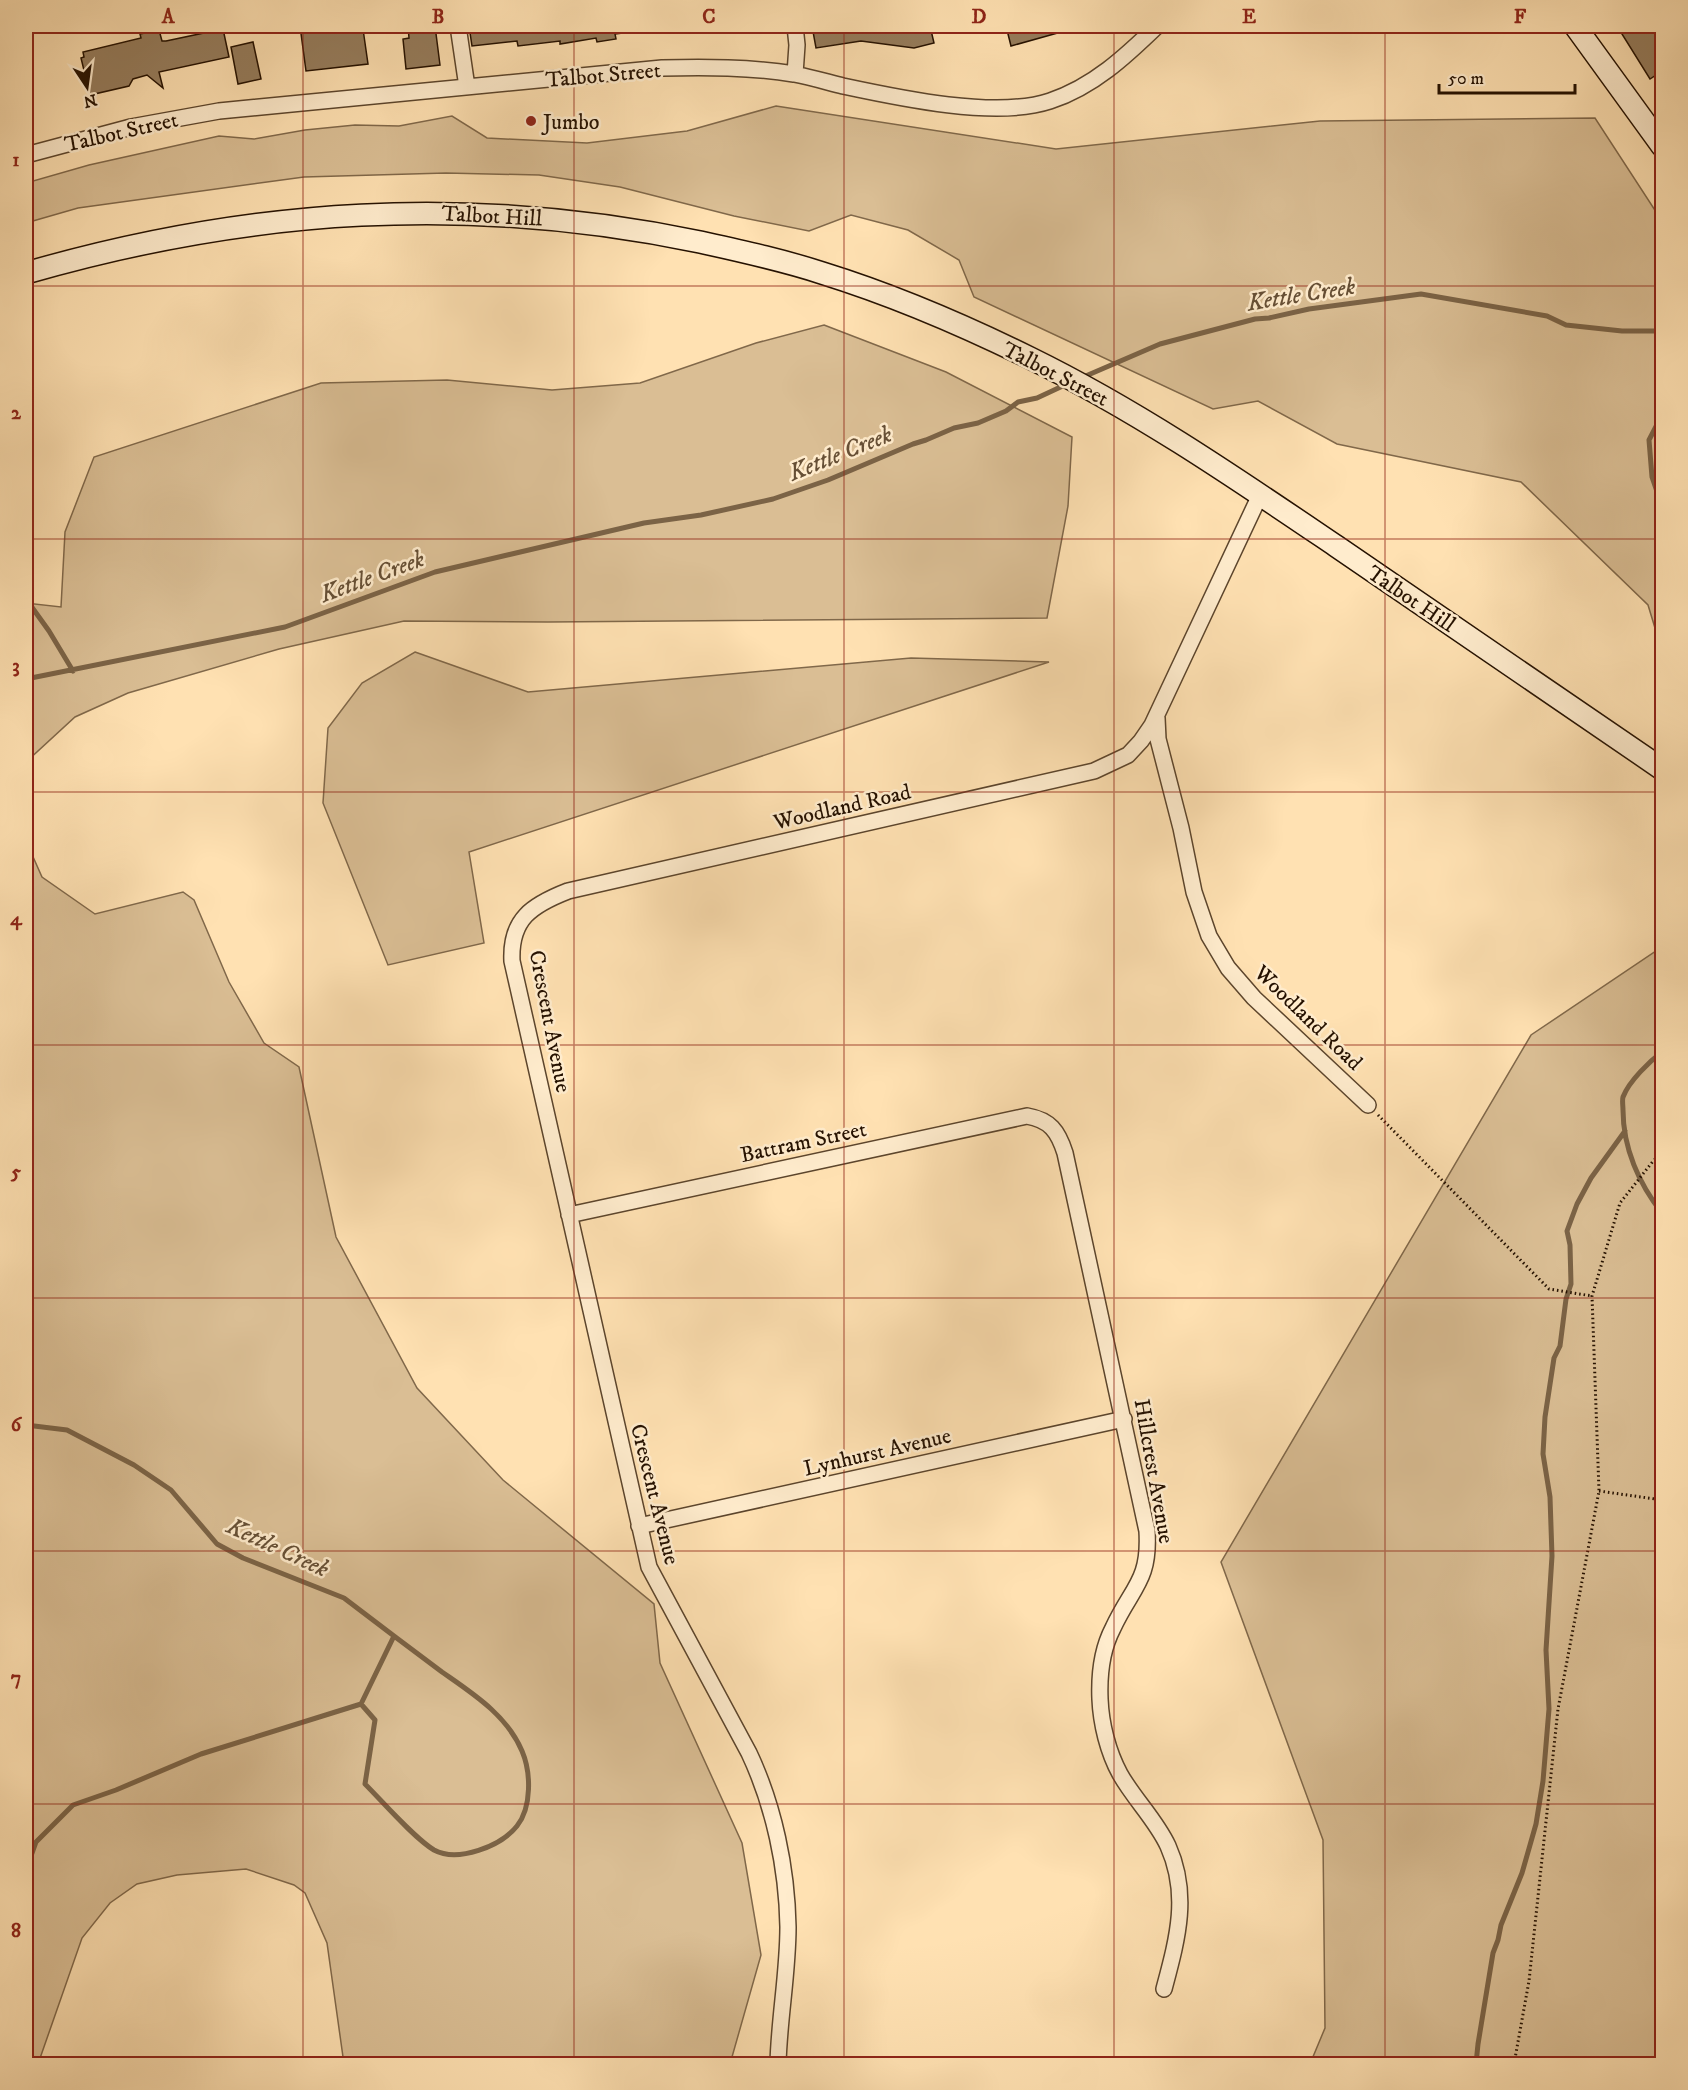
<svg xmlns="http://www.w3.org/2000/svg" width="1688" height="2090" viewBox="0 0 1688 2090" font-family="'IM FELL DW Pica',serif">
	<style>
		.green { fill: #dabe94; stroke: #80684a; stroke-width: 1.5 }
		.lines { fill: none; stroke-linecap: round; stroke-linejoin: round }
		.stream { stroke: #7b6346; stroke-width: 5 }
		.building { fill: #967d5d; stroke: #251100; stroke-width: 1.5 }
		.street-casing { stroke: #5c452c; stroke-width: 18 }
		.secondary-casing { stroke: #251100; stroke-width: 24 }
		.path { stroke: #251100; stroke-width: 3; stroke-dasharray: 1.5 3; stroke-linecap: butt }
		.street { stroke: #ffeccd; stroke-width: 15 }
		.secondary { stroke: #ffeccd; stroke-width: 21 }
		.grid { fill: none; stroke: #8f2418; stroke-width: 1.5; stroke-opacity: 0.55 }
		.poi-dot { fill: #8f2418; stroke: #ffeccd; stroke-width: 2 }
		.labels { text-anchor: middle; stroke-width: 5; stroke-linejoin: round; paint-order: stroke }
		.street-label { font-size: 22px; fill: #251100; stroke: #ffeccd }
		.poi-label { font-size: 22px; fill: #251100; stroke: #ffeccd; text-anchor: start }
		.water-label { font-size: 24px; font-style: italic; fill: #664f35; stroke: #ffeccd }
		.neatline { fill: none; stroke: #8f2418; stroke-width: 2 }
		.grid-label { font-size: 20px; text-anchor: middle; font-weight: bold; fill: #8f2418 }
	</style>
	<rect width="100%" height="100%" fill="#ffe1b2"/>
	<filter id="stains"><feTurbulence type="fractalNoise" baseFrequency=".00333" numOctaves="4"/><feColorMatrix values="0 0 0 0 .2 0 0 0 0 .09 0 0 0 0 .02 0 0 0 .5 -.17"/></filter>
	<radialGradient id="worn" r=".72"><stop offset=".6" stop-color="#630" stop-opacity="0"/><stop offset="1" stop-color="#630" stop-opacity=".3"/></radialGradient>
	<path class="green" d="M776 106 1056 149 1320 121 1595 118 1662 221V651L1648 605 1521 482 1337 444 1258 401 1213 409 974 297 959 260 908 230 851 215 809 231 734 216 620 187 539 175 446 173 304 177 78 208 26 223V183L89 165 219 136 254 139 305 130 355 125 399 126 452 116 487 138 587 143 687 131Z
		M824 325 946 372 1072 437 1068 506 1047 618 548 622 404 621 279 649 128 693 75 717 26 762V603L61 607 65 532 94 457 321 383 447 380 552 390 640 383 756 343Z
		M415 652 528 692 911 658 1049 662 469 852 484 943 388 965 323 803 328 728 362 683Z
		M26 841 42 877 95 914 183 892 194 900 229 982 264 1043 299 1067 336 1237 417 1388 503 1480 654 1604 660 1663 742 1843 761 1955 730 2064H344L327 1943 305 1893 294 1885 246 1869 177 1875 137 1884 110 1903 82 1938 38 2064H26Z
		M1662 947V2064H1310L1325 2028 1323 1840 1221 1562 1531 1035Z"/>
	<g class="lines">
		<path class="stream" d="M1081 378 1160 344 1255 319 1269 318 1309 309 1421 294 1547 316 1566 325 1622 331H1662
			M1662 415 1649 440 1652 477 1662 506
			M26 599 49 631 73 671
			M26 679 285 627 435 572 644 523 701 515 773 499 828 480 913 444 926 440 954 428 978 423 1006 411 1018 402 1037 398 1067 384
			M1662 1052C1650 1061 1629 1081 1623 1097 1622 1100 1623 1106 1623 1110 1623 1148 1639 1184 1662 1213
			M26 1425 67 1430 134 1465 171 1490 217 1544 243 1558 344 1598 394 1636 361 1704 201 1754 116 1790 73 1805 36 1842 26 1870
			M361 1704 375 1720 365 1784C382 1801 414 1838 434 1850 458 1863 501 1846 517 1826 532 1807 531 1772 522 1751 507 1715 472 1693 442 1672 426 1660 410 1648 394 1636
			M1476 2064 1478 2044 1493 1953 1498 1940 1501 1925 1522 1873 1536 1824 1543 1781 1549 1709 1546 1650 1552 1556 1550 1497 1543 1454 1545 1417 1554 1358 1560 1346 1566 1299 1571 1284 1570 1245 1567 1231 1577 1204 1591 1178 1625 1131"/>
	</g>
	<path class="building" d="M300 26H351V31L363 29 368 64 306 71Z
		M408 26H435L440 65 406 69 403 39 409 38Z
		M469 26H621L622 33 615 34 616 39 597 42 596 38 560 44V41L518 46 517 41 472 46Z
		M812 26H930L934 43 914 48 861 41 816 48Z
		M1006 26H1065V31L1011 46Z
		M1617 26H1654L1662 38V71L1650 79Z
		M223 29 229 57 159 72 163 88 147 75 133 79 129 86 90 95 81 58 84 57 83 52 141 38 140 34 159 30 162 41H166Z
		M253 42 261 79 238 84 231 47Z"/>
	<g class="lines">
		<g class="street-casing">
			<path id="street" d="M458 26 467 87
				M795 74 797 45 795 26
				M26 155 131 127 219 111 662 68C706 67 750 67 794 74 810 77 827 82 843 86 899 98 996 119 1050 101 1093 87 1126 56 1157 26
				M1157 718 1158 739 1181 828 1194 892 1209 936 1228 968 1254 998 1368 1105
				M569 1215 1027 1116C1050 1120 1058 1131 1065 1153L1147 1531C1150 1581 1132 1587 1113 1628 1102 1649 1099 1675 1100 1699 1101 1724 1108 1752 1120 1774 1134 1799 1156 1820 1168 1846 1190 1895 1177 1940 1164 1989
				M639 1526 1124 1419
				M778 2064C779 2019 788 1973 788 1927 787 1868 774 1806 749 1753L649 1567 512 961C510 919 532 905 568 891L1094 771 1128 755 1141 741 1152 725 1260 495"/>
		</g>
		<g class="secondary-casing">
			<path id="secondary" d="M1575 26 1662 146
				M26 273C251 208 470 194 700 242 741 251 783 260 822 273 893 295 963 325 1030 358 1138 411 1237 479 1336 546 1445 621 1554 695 1662 769"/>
		</g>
		<path class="path" d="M1378 1115 1549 1289 1592 1296
			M1599 1491 1662 1500
			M1514 2064 1529 1981 1558 1709 1599 1491 1592 1296 1620 1203 1654 1160 1662 1154"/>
		<use href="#street" class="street"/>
		<use href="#secondary" class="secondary"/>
	</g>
	<path class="grid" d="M303 26V2064M574 26V2064M844 26V2064M1114 26V2064M1385 26V2064M26 286H1662M26 539H1662M26 792H1662M26 1045H1662M26 1298H1662M26 1551H1662M26 1804H1662"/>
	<circle class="poi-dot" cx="531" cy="121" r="6"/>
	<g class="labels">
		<g class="street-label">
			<text transform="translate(603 74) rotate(-5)" y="8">Talbot Street</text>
			<text transform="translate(121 131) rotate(-13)" y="8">Talbot Street</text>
			<text transform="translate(492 215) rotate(3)" y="8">Talbot Hill</text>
			<text transform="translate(1056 373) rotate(27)" y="8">Talbot Street</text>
			<text transform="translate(1412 598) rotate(34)" y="8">Talbot Hill</text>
			<text transform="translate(842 806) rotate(-13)" y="8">Woodland Road</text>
			<text transform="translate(1309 1017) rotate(44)" y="8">Woodland Road</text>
			<text transform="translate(551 1021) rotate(79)" y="8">Crescent Avenue</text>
			<text transform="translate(803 1141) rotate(-12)" y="8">Battram Street</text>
			<text transform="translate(877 1451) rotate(-13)" y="8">Lynhurst Avenue</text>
			<text transform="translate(1155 1471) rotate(80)" y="8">Hillcrest Avenue</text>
			<text transform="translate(656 1494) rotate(76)" y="8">Crescent Avenue</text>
		</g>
		<g class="poi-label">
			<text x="543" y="129">Jumbo</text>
		</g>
		<g class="water-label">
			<text transform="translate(1301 294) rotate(-9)" y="8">Kettle Creek</text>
			<text transform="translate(840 453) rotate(-22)" y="8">Kettle Creek</text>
			<text transform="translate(372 576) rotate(-20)" y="8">Kettle Creek</text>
			<text transform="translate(278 1547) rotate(25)" y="8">Kettle Creek</text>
		</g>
	</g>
	<rect width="1688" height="2090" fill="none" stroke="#ffe1b2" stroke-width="66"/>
	<g transform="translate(87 87) rotate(167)" stroke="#ffeccd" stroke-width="4.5" paint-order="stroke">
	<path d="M0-4.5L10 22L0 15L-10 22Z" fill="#251100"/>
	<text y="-9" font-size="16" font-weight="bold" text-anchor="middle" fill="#251100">N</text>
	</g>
	<path d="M1439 84v9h136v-9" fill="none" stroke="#251100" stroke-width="3"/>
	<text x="1448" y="84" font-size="18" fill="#251100" stroke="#ffeccd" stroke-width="4.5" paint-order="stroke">50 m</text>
	<rect x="33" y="33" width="1622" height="2024" class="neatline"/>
	<g class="grid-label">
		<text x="168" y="23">A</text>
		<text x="438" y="23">B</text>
		<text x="709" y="23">C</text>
		<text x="979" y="23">D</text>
		<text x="1249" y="23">E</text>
		<text x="1520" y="23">F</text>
		<text x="16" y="166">1</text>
		<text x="16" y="419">2</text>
		<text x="16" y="672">3</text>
		<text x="16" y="925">4</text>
		<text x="16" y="1178">5</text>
		<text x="16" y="1431">6</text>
		<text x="16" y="1684">7</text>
		<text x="16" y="1937">8</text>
	</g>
	<rect width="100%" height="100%" filter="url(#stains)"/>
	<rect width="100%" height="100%" fill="url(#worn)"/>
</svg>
